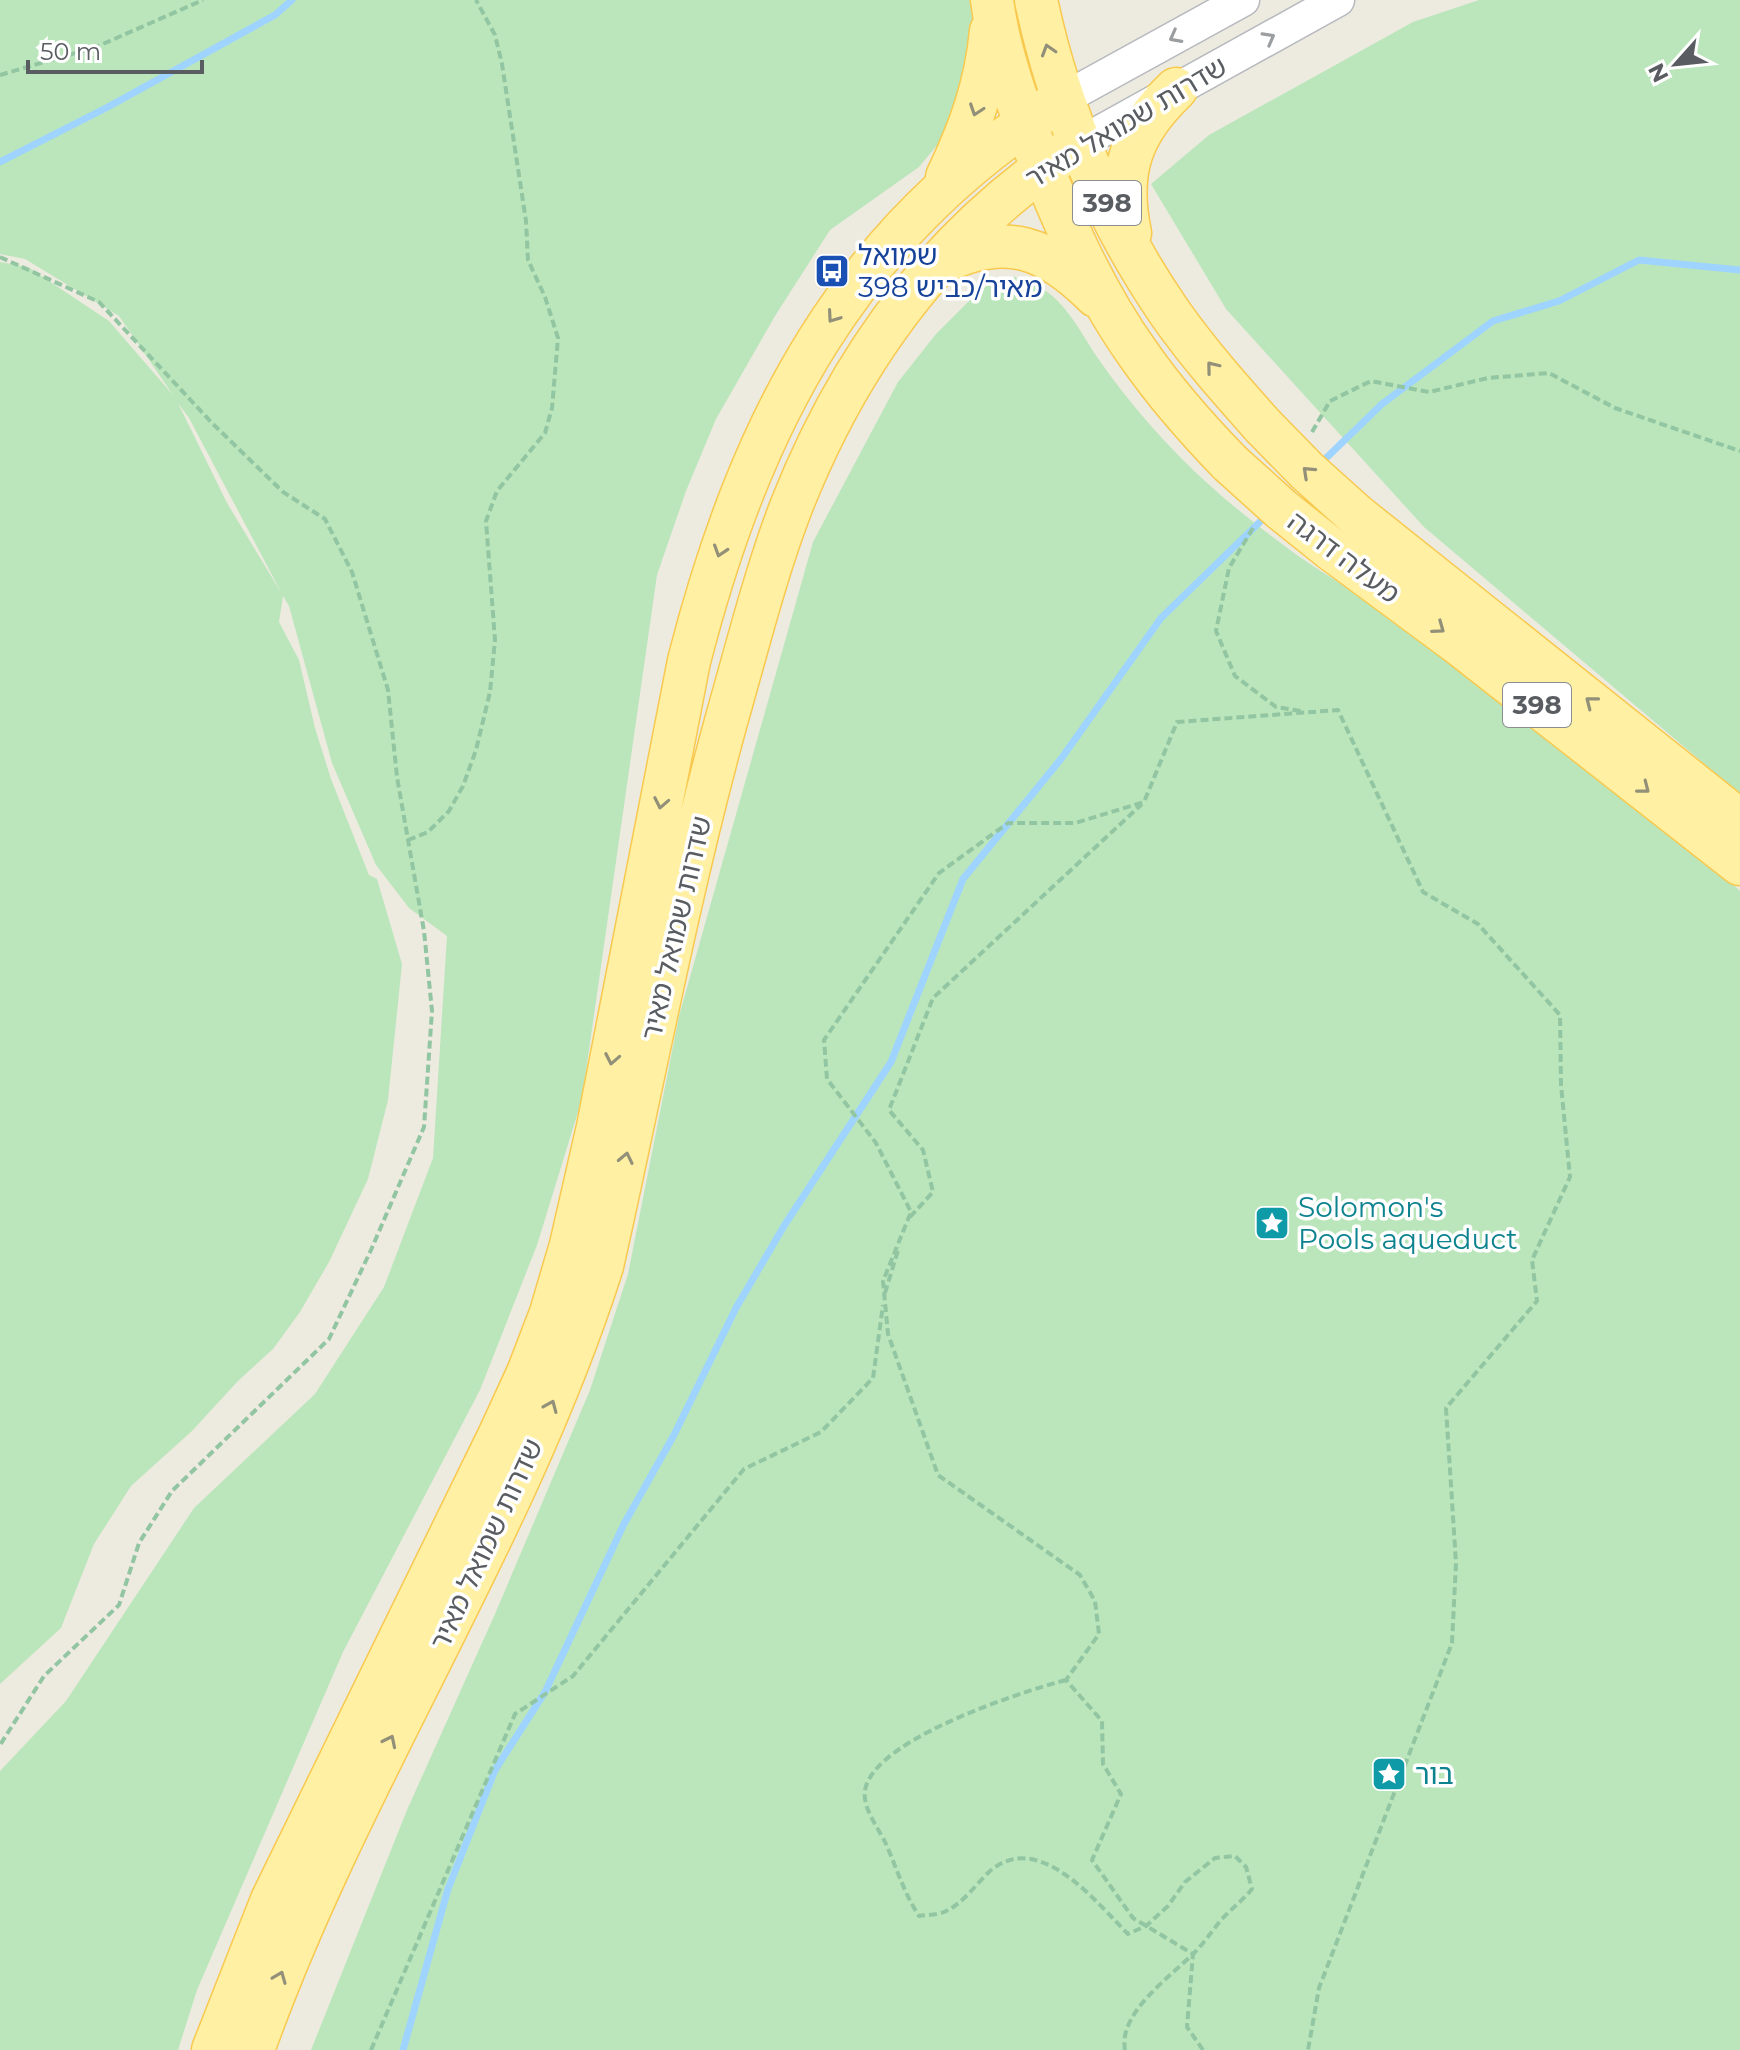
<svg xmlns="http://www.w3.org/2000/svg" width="1740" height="2050" viewBox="0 0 1740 2050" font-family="Montserrat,'Noto Sans Hebrew',sans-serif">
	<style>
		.green { fill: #bbe6bb; fill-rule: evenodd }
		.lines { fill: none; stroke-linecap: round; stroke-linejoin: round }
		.stream { stroke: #9ed4ff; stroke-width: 7 }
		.minor-casing { stroke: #b6b9be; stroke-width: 35 }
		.major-casing { stroke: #f8c94e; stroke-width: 45 }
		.path { stroke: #92c5a1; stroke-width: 4; stroke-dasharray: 8 4; stroke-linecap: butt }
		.minor { stroke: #fff; stroke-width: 32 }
		.major { stroke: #fff0a3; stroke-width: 42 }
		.major-bridge-casing { stroke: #f8c94e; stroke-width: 45; stroke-linecap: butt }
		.major-bridge { stroke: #fff0a3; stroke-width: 42 }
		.oneway { stroke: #9b9ea1 }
		.oneway2 { stroke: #939079 }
		.labels { text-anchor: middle; stroke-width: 7; stroke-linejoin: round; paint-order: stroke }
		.shield { fill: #fff; stroke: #8b8e91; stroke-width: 2 }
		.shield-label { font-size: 26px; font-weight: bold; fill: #595d62 }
		.street-label { font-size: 28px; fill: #595d62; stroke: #fff }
		.transit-label { font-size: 28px; fill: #164399; stroke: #fff; text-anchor: start }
		.culture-label { font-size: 28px; fill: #0d838f; stroke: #fff; text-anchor: start }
	</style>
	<rect width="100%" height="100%" fill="#edeae0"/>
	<path class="green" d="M0 0H981L980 21 953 115 938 144 919 167 830 230 775 316 716 419 686 491 657 575 582 1099 537 1245 480 1390 343 1652 197 1990 178 2050H0V1771L66 1701 194 1508 315 1394 384 1287 433 1158 447 936 409 908 376 865 332 763 289 606 283 596 279 622 299 660 315 728 331 779 369 875 377 879 402 964 388 1100 368 1179 329 1262 300 1312 273 1349 238 1381 192 1431 131 1486 94 1544 61 1628 0 1684V262L28 267 109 321 173 395 119 316 25 259 0 254ZM178 403 189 418 282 594 227 503Z
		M1479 0H1740V794L1424 527 1226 309 1151 184 1209 135 1413 22Z
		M1015 277C1065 291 1074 325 1102 364 1126 398 1154 431 1184 461 1215 492 1251 521 1286 547 1308 564 1333 578 1356 594 1423 640 1486 691 1550 740 1614 788 1683 835 1740 891V2050H311L407 1810 495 1614 590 1390 628 1274 679 1016 813 542 898 382 936 334 977 293 997 278Z"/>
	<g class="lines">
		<path class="stream" d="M0 162 106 108 275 15 292 0
			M1320 464 1382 404 1493 321 1559 301 1639 260 1740 270
			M403 2050 448 1889 495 1770 545 1692 624 1524 674 1435 736 1308 784 1226 891 1062 963 879 1061 759 1161 618 1268 514"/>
		<g class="minor-casing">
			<path id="minor" d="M1063 99 1243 0
				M1080 143 1338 0"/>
		</g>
		<g class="major-casing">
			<path id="major" d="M992 0C998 48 1015 97 1032 141 1060 215 1093 291 1139 355 1166 394 1197 429 1230 463
				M1036 0C1059 110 1106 220 1170 313 1198 353 1231 390 1263 426
				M947 177C970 129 986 85 991 31
				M1130 233C1117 171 1131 132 1176 89
				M941 263C1006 231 1047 247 1096 296
				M1356 515 1740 821
				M1331 549 1458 643 1740 864
				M213 2050 272 1900 500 1434 528 1373 551 1313 571 1245 598 1127 689 661C750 423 848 232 1063 99
				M253 2050C349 1780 515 1540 602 1266 643 1083 677 899 727 718 747 648 765 575 791 507 850 357 944 230 1080 143"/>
		</g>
		<path class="path" d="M0 75 96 47 203 0
			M0 257 99 302 213 424 283 492 325 519 352 572 388 690 397 777 424 931 432 1011 424 1127 371 1250 329 1339 172 1491 139 1543 119 1605 44 1676 0 1745
			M1312 432 1330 401 1371 381 1429 392 1488 378 1549 373 1615 408 1740 451
			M1253 528 1229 568 1216 631 1235 676 1276 707 1301 711
			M408 840 428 832 449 811 463 786 476 750 490 692 495 640 486 521 497 491 545 433 552 408 558 338 545 297 528 260 526 221 502 64 495 35 476 0
			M910 1217 933 1192 923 1150 889 1110 933 998 1142 804
			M885 1293 899 1247
			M1066 1680C1024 1691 856 1744 865 1799 867 1814 880 1831 886 1844 897 1869 904 1893 919 1916 926 1915 937 1915 944 1912 963 1904 976 1884 990 1871 1039 1829 1096 1902 1128 1934L1146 1926 1168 1906 1185 1882 1215 1858 1235 1856 1246 1867 1252 1889C1242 1901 1231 1909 1221 1920 1212 1931 1204 1943 1194 1953 1170 1977 1118 2013 1125 2050
			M371 2050 515 1714 573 1676 744 1469 821 1432 873 1378 883 1305
			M1203 2050 1187 2027 1193 1954 1133 1918 1092 1860 1121 1794 1103 1764 1102 1721 1066 1680 1099 1634 1095 1601 1080 1575 938 1475 888 1334 883 1281 911 1212 876 1143 827 1079 824 1040 939 873 1008 823H1075L1144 802 1177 722 1338 710 1423 892 1478 924 1560 1015 1561 1085 1570 1177 1532 1260 1537 1301 1446 1408 1456 1563 1452 1643 1319 1988 1308 2050"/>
		<use href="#minor" class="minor"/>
		<use href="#major" class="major"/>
		<g class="major-bridge-casing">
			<path id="major-bridge" d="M1263 426 1307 471 1356 515
				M1230 463 1281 509 1331 549"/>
		</g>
		<use href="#major-bridge" class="major-bridge"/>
	</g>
	<defs><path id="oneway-chevron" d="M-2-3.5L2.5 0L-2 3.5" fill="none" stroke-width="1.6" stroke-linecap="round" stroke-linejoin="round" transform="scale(2)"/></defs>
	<g class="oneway">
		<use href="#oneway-chevron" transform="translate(1175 37) rotate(152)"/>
		<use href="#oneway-chevron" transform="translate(1269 38) rotate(-29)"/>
	</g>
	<g class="oneway2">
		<use href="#oneway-chevron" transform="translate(1048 50) rotate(-107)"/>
		<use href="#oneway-chevron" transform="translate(976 110) rotate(109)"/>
		<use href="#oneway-chevron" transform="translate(833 317) rotate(125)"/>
		<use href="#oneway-chevron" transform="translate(1212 367) rotate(-129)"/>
		<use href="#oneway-chevron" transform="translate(1308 472) rotate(-137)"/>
		<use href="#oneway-chevron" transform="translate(720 551) rotate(108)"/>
		<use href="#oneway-chevron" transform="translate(1439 628) rotate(36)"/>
		<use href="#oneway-chevron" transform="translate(1591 702) rotate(-142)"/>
		<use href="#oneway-chevron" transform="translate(1644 788) rotate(38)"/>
		<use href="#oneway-chevron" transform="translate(661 803) rotate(101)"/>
		<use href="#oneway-chevron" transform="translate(612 1059) rotate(101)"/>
		<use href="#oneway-chevron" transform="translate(626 1158) rotate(-78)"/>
		<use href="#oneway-chevron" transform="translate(551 1406) rotate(-67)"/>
		<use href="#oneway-chevron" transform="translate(390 1741) rotate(-64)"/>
		<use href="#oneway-chevron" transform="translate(280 1977) rotate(-68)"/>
	</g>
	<defs>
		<g id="bus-square" transform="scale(1.8)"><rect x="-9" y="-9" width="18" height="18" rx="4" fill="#1a4fb4" stroke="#fff"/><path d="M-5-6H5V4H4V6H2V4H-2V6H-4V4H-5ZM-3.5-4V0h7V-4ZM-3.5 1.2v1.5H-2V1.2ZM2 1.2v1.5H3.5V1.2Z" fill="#fff"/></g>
		<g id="sight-square" transform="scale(1.8)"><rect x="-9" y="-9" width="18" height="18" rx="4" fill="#0f9aa8" stroke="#fff"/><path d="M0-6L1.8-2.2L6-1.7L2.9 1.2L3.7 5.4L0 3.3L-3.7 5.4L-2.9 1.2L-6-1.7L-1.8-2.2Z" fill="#fff"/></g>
	</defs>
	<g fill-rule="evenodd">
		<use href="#bus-square" x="832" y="271"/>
		<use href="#sight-square" x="1272" y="1223"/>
		<use href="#sight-square" x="1389" y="1774"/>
	</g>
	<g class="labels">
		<g class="shield">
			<rect x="1073" y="181" width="68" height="44" rx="6"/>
			<rect x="1503" y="683" width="68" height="44" rx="6"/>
		</g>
		<g class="shield-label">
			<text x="1107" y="212">398</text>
			<text x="1537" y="714">398</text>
		</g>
		<g class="street-label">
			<text transform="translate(1126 122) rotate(-31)" y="10">שדרות שמואל מאיר</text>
			<text transform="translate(1344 557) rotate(37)" y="10">מעלה דרגה</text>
			<text transform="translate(676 928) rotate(-77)" y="10">שדרות שמואל מאיר</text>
			<text transform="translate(486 1544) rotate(-65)" y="10">שדרות שמואל מאיר</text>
		</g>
		<g class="transit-label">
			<text x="858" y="265">שמואל<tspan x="858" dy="32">מאיר/כביש 398</tspan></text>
		</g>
		<g class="culture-label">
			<text x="1298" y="1217">Solomon's<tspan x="1298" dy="32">Pools aqueduct</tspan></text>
			<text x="1415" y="1784">בור</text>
		</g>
	</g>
	<g transform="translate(1676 64) rotate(243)" stroke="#ffffff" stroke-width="6" paint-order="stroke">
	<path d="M0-6L14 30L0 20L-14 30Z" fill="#595d62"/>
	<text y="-12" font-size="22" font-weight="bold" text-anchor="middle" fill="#595d62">N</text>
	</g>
	<path d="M28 60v12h174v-12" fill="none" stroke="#595d62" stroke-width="4"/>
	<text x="40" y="60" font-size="24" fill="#595d62" stroke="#ffffff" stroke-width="6" paint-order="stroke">50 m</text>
</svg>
